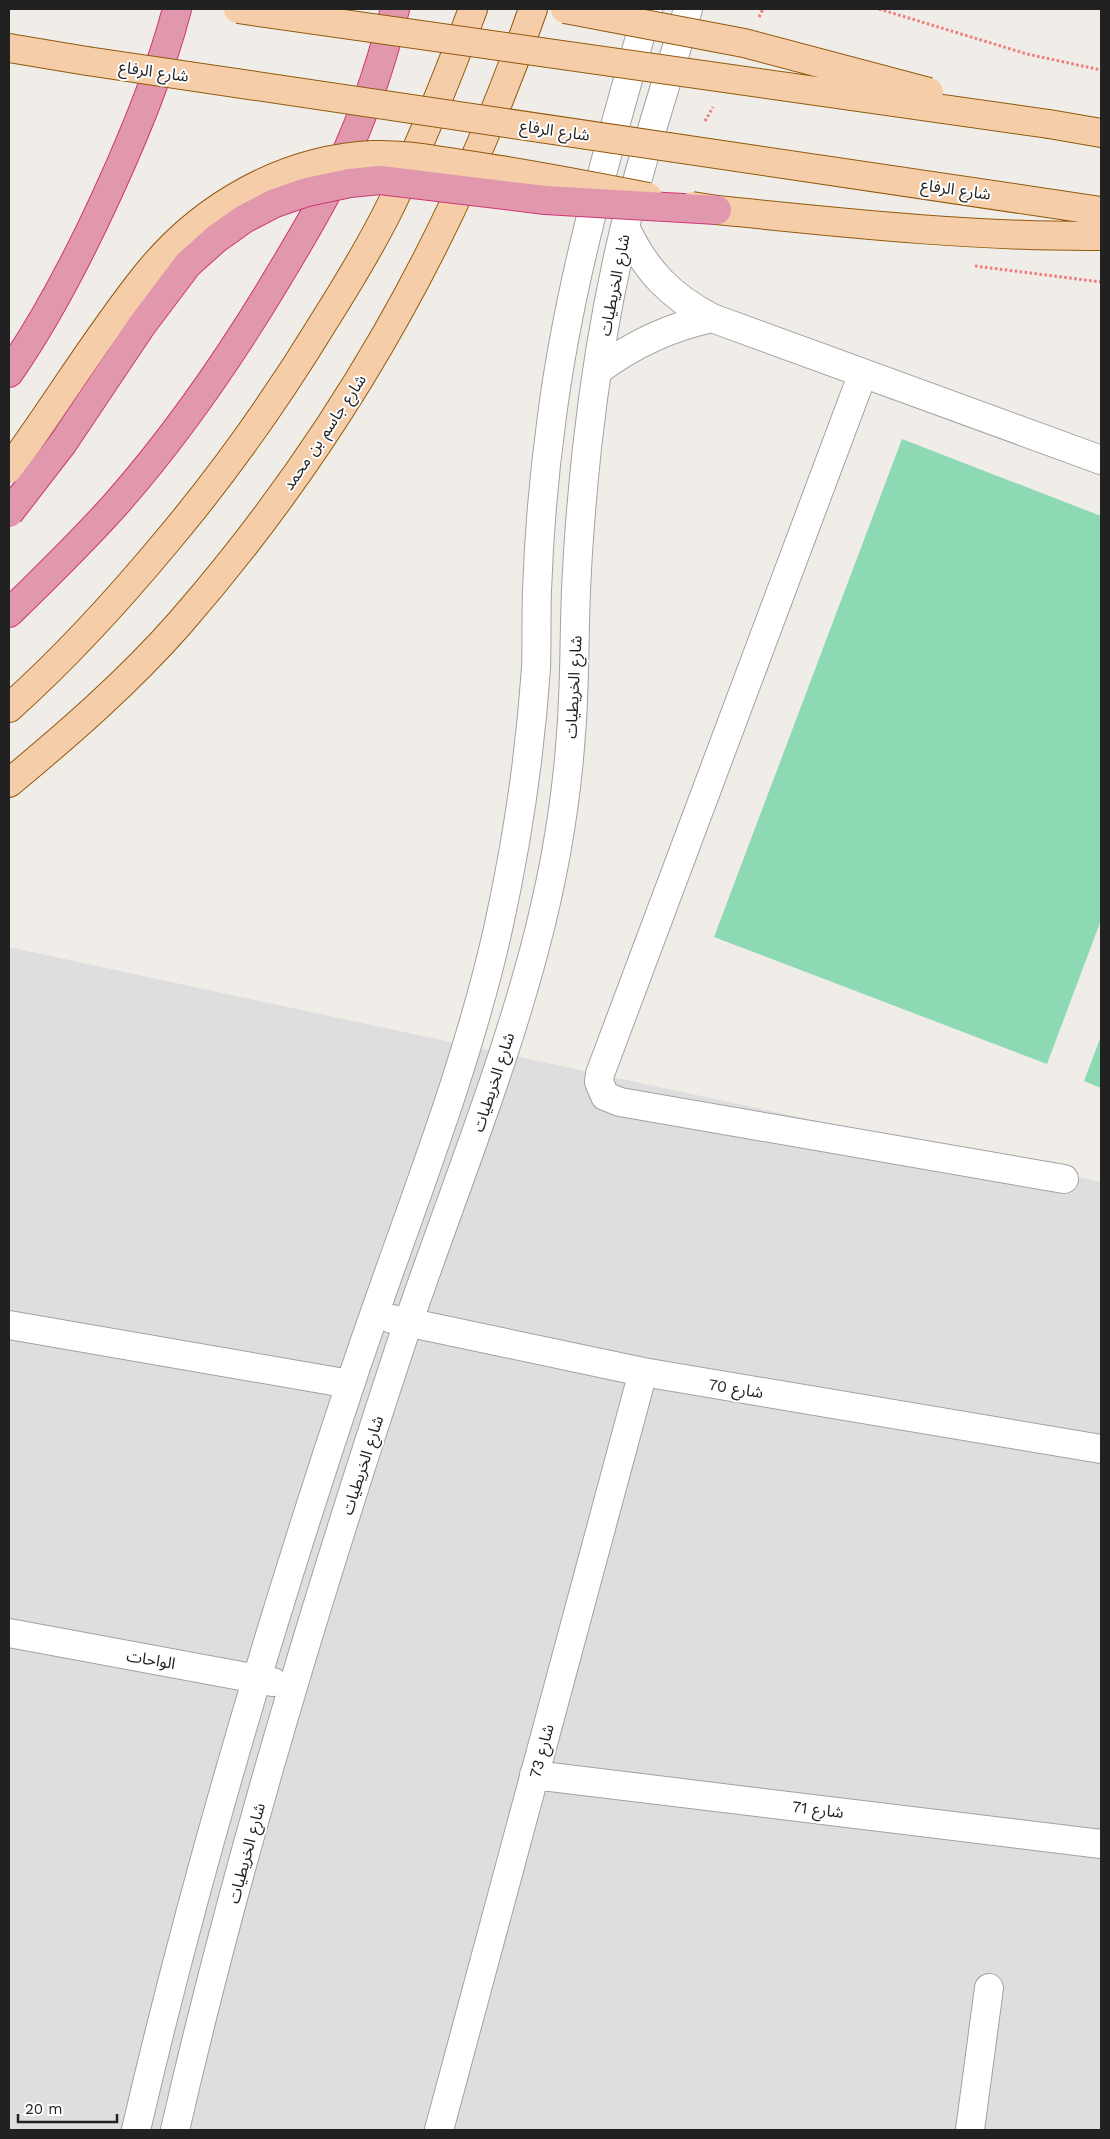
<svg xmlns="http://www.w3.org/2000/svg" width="1110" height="2139" viewBox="0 0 1110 2139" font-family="'Work Sans','Noto Sans Arabic',sans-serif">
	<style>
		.residential { fill: #dfdede }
		.pitch { fill: #8dd9b4 }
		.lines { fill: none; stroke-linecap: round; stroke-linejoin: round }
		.minor-casing { stroke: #a2a2a2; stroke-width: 30 }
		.major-casing { stroke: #92590c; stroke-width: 30 }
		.highway-casing { stroke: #ce3679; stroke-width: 30 }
		.path { stroke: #ef7b7a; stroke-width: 3; stroke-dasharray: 2.5 2.5; stroke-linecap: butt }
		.minor { stroke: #fff; stroke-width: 28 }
		.major { stroke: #f5cda9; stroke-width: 28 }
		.highway { stroke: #e197ac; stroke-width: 28 }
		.major-bridge-casing { stroke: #92590c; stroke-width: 30; stroke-linecap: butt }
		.highway-bridge-casing { stroke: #ce3679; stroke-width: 30; stroke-linecap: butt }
		.major-bridge { stroke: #f5cda9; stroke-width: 28 }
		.highway-bridge { stroke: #e197ac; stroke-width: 28 }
		.labels { text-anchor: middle; stroke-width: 4; stroke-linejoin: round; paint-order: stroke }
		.street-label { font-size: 16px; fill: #212121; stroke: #fff }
	</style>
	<rect width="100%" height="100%" fill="#f0ede8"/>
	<path class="residential" d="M9 947 1101 1182V2130H9Z"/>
	<path class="pitch" d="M902 439 1101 516V920L1047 1064 714 937Z
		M1101 1036V1088L1084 1081Z"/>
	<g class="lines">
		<g class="minor-casing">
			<path id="minor" d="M625 227C646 271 670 296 712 318L1101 460
				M597 371C633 344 669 327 712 318
				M863 373 600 1074 599 1082 605 1096 620 1102 1064 1179
				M392 1319 643 1372 1101 1449
				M9 1325 350 1384
				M9 1633 273 1682
				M534 1775 1101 1844
				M136 2130C195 1876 269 1627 352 1379 401 1231 464 1081 498 929 517 843 530 756 536 668 537 642 536 617 537 591 539 532 544 474 552 416 570 277 610 143 648 9
				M175 2130C236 1865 315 1605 400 1347 444 1215 498 1086 534 951 553 880 566 807 571 734 575 686 574 639 576 591 578 543 582 495 587 448 595 375 607 302 624 231 642 156 667 83 688 9
				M439 2130 643 1372
				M970 2130 989 1988"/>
		</g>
		<g class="major-casing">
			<path id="major" d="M9 48 87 61
				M1049 124 1101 133
				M9 708C66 657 118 600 167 541 225 472 276 400 323 323 347 285 371 246 391 205 422 141 448 76 473 9
				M9 783C68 734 128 682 179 624 339 441 454 238 533 9"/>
		</g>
		<g class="highway-casing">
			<path id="highway" d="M9 373C47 318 78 258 106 197 134 136 160 74 177 9
				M9 613C45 578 81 543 115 505 175 437 227 362 274 284 293 252 313 220 330 186 359 131 380 69 395 9"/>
		</g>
		<path class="path" d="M879 9 1027 54 1101 70
			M759 17 763 9
			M705 121 713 107
			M975 266 1101 282"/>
		<use href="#minor" class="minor"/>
		<use href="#major" class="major"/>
		<use href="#highway" class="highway"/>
		<g class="major-bridge-casing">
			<path id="major-bridge" d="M238 9 1049 124
				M565 9 744 43 929 92
				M87 61 1101 211
				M692 206 717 210C845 223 973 237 1101 236
				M9 469C56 405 97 336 147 274 202 206 284 159 373 155 403 154 433 160 462 164 525 173 586 185 648 197"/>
		</g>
		<g class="highway-bridge-casing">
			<path id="highway-bridge" d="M9 513 63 443 142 325 188 264 216 239 244 219 275 203 307 192 350 183 380 180 545 200 717 210"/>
		</g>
		<use href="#major-bridge" class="major-bridge"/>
		<use href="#highway-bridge" class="highway-bridge"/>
	</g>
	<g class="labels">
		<g class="street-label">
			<text transform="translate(154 71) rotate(8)" y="6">شارع الرفاع</text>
			<text transform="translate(555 130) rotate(8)" y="6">شارع الرفاع</text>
			<text transform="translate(956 189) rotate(8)" y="6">شارع الرفاع</text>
			<text transform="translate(614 285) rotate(-79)" y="6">شارع الخريطيات</text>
			<text transform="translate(324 432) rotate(-56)" y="6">شارع جاسم بن محمد</text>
			<text transform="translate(573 687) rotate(-87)" y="6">شارع الخريطيات</text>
			<text transform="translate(493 1082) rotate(-72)" y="6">شارع الخريطيات</text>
			<text transform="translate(736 1388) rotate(9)" y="6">شارع 70</text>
			<text transform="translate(362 1465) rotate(-72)" y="6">شارع الخريطيات</text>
			<text transform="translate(151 1659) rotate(10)" y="6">الواحات</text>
			<text transform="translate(541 1751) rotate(-75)" y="6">شارع 73</text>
			<text transform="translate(818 1809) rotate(7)" y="6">شارع 71</text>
			<text transform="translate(246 1853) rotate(-75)" y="6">شارع الخريطيات</text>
		</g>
	</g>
	<rect width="1110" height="2139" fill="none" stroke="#212121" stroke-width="20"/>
	<path d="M18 2114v8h99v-8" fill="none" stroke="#212121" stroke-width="2.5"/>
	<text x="25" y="2114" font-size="15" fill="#212121" stroke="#ffffff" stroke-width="4" paint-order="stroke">20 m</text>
</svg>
